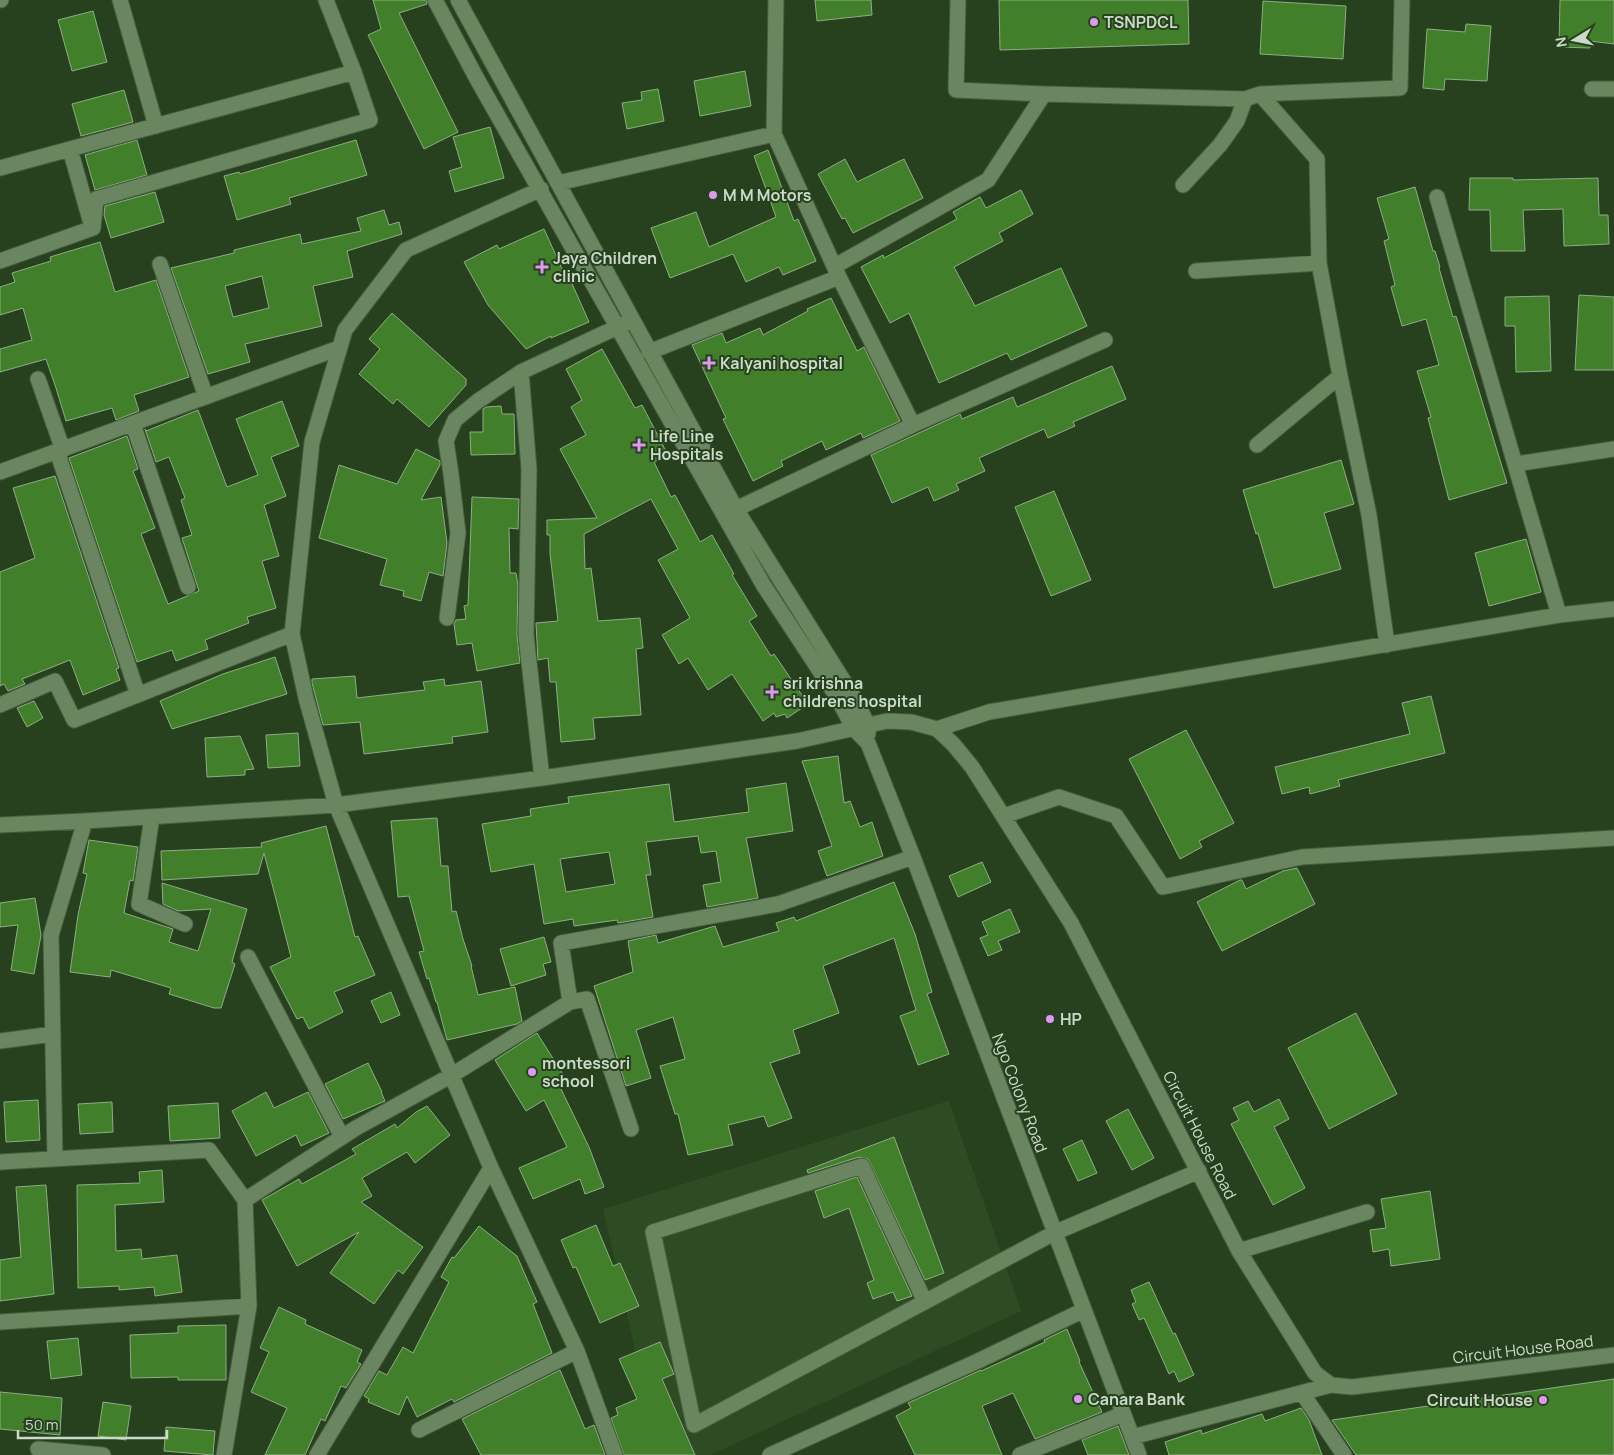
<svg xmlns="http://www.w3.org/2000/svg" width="1614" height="1455" viewBox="0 0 1614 1455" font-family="Manrope,sans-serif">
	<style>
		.built { fill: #2e4c24 }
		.building { fill: #417f2b; stroke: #8ead85; fill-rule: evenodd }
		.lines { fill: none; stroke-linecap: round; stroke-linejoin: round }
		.minor-casing { stroke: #475d3f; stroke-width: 17 }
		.minor { stroke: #698660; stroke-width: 15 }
		.poi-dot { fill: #de98f2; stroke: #27411f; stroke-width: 2 }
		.labels { text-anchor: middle; stroke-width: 4; stroke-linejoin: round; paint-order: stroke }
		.poi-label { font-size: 16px; font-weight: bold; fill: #cbdac6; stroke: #27411f; text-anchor: start }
		.street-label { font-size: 16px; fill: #cbdac6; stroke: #27411f }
	</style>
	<rect width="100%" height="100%" fill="#27411f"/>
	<path class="built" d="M949 1101 1021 1311 710 1455H659L603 1209Z"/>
	<path class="building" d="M373 0H426L427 4 399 13 458 132 424 149 368 35 381 29Z
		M815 0H871L872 15 817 21Z
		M999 0H1188L1189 44 1000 50Z
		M1560 0H1614V44L1590 41V48L1559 47Z
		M1263 1 1346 6 1343 59 1260 54Z
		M93 11 107 62 72 71 58 20Z
		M1466 24 1491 26 1487 81 1445 79 1444 90 1423 88 1427 29 1465 32Z
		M745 71 751 106 700 116 694 81Z
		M658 89 664 121 627 129 622 103 642 100 641 92Z
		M124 90 133 122 81 136 72 104Z
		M490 127 504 178 455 192 449 171 462 167 453 137Z
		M137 140 147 175 95 190 85 155Z
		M356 140 367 175 289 198 291 204 237 220 224 176 239 172 240 174Z
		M768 150 794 221 798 219 816 261 783 275 779 267 746 282 733 254 670 278 651 228 696 212 709 247 776 217 754 156Z
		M845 159 857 182 904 159 923 198 853 233 845 218 842 219 818 174Z
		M1470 178H1513V180L1598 178 1599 215H1608L1609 244 1564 246 1563 209 1523 210 1525 251H1491L1490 210H1469Z
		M1415 187 1433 251H1435L1440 267 1439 268 1453 317 1456 316 1507 483 1449 500 1428 418 1431 417 1417 371 1439 365 1426 319 1402 326 1391 287 1395 285 1384 241 1389 239 1377 198Z
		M1021 190 1033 214 999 233 1003 241 954 267 975 306 1061 268 1087 326 1011 360 1007 353 939 383 909 313 890 323 861 267 883 255 884 258 957 219 953 212 980 197 986 208Z
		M155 192 164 222 111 238 104 215 105 206Z
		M384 210 389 225 399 222 402 234 347 251 353 277 313 286 322 326 245 344 250 362 208 374 171 268 234 253V250L300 234 302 244 361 231 357 218ZM262 276 269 308 233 317 225 286Z
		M544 229 563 271 566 270 589 322 551 338V336L526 349 488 305 464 262 497 245 499 249Z
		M100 242 115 292 156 280 189 377 134 395 139 411 116 420 112 408 66 421 56 388 46 359 0 372V349L32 340 23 308 0 315V287L15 282 12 273 51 261 50 257Z
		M1579 295 1614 297V370H1575Z
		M1549 296 1551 371 1516 372 1515 326H1505V297Z
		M831 298 857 351 864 347 900 421 863 438 861 433 826 450 822 441 781 461 783 466 753 481 723 419 726 418 692 345 722 333 726 343 760 328 763 335 808 311 807 309Z
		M392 313 466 379V385L429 427 397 399 393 404 359 374 380 349 369 339Z
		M602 349 635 408 642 405 668 455 654 462 671 497 675 495 700 542 712 535 734 574 732 575 757 616 749 621 771 656 774 654 808 704 787 718 785 714 776 717 774 713 763 721 732 674 708 690 688 658 679 664 662 635 690 618 658 560 678 549 651 499 584 534 585 569 591 568 598 621 640 618 643 648 636 649 641 715 593 718 595 739 561 742 556 682H550L548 658 538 660 536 623 558 621 550 554V535H547V520L597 518 560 449 586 435 571 407 582 400 566 369Z
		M1112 366 1126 399 1073 422 1075 426 1048 438 1044 429 979 458 985 471 956 484 959 490 934 501 928 487 892 503 871 455 960 414 962 419 1013 397 1017 407Z
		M282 401 299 446 271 457 286 496 264 505 279 556 262 561 276 608 247 617 249 623 205 640 208 649 176 661 172 650 137 662 69 458 127 436 138 469 133 471 155 528 141 534 168 604 199 591 182 538 192 535 181 500 185 498 169 457 156 462 145 429 146 431 198 410 227 487 258 475 236 419Z
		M501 406 502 414H514L515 454 471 455 470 432H483V409L486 407Z
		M416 449 440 461V465L421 500 441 497 447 543 443 576 429 572 421 601 403 596 404 591 380 585 387 559 319 538 339 465 397 484Z
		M1341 460 1354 504 1324 513 1341 569 1274 588 1258 533 1256 534 1243 490Z
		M55 476 119 668 116 669 120 680 83 695 70 660 22 679 25 684 8 691 4 684 0 686V572L35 558 13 488Z
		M1054 491 1091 580 1051 596 1015 507Z
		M472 497 519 499 518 529 509 528 510 573H516L518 585 517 635 520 663 477 671 472 643 457 645 454 624 456 620 466 619 464 606 468 605Z
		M1526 539 1541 592 1489 606 1475 553Z
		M275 657 287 694 172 729 160 701 223 674Z
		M355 676 357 698 425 690 423 682 444 679 445 686 481 681 488 732 452 737 453 743 364 754 360 722 323 725 312 683V679Z
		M1431 696 1445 753 1338 780 1340 786 1310 794 1309 787 1282 794 1275 767 1410 734 1402 703Z
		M34 701 43 718 27 727 17 708Z
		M1186 730 1234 823 1199 841 1202 847 1180 859 1129 759Z
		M298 733 300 766 268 768 266 735Z
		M240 736 254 769 245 770V775L207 777 205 738Z
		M838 756 844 803 850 801 860 827 872 822 883 856 827 876 818 851 832 846 802 761Z
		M786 783 793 831 746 838 758 898 707 907 703 885 721 882 716 851 701 853 698 836 646 842 651 875H646L653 917 618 923 617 920 574 926 573 919 544 924 534 864 491 872 482 824 531 816 530 809 569 803 568 797 669 784 674 822 749 812 746 789ZM609 852 615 884 566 892 560 859Z
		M437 818 441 866H448L452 912 456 911 463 939 472 966H471L478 995 515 987 522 1021 517 1024 447 1040 437 1002H436L429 978 427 979 419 952 424 951 409 896 398 897 391 821Z
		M326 826 355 937 358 936 375 975 334 992 343 1012 309 1029 303 1017 297 1019 270 967 291 957 264 853 258 874 162 880 161 851 262 847 261 843Z
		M89 840 138 847 133 881 130 880 124 913 173 929 169 942 198 951 211 909 178 911 163 904 162 883 247 909 232 962 235 964 221 1008H214L169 994 171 988 111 970 110 977 70 972 78 915 87 874 83 873Z
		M982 862 991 882 958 897 949 876Z
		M1297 868 1315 904 1222 951 1197 902 1240 880H1242L1246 889 1283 871Z
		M894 882 915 934 932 992 927 994 949 1054 918 1065 900 1016 916 1010 894 938 823 966 839 1013 793 1030 800 1053 770 1063 792 1118 768 1127 764 1116 728 1125 733 1145 688 1155 678 1114H675L660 1066 685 1059 673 1017 636 1030 651 1078 626 1086 594 986 633 972 628 941 656 935 658 943 715 926 723 947 779 931 776 923 794 917 796 921Z
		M35 898 41 935 34 974 11 970 18 925 0 927V903Z
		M1010 909 1020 932 998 941 1002 950 988 956 980 938 988 935 982 922Z
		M544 937 551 962 543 964 546 975 511 986 500 949Z
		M391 992 400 1015 381 1023 371 1001Z
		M1356 1013 1397 1094 1329 1129 1288 1048Z
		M537 1033 569 1084 561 1089 589 1147 604 1187 585 1194 580 1179 533 1199 519 1168 567 1147 544 1100 526 1111 495 1060Z
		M368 1063 382 1092H381L385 1101 343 1119 325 1084Z
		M266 1092 274 1108 308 1092 329 1133 301 1146 296 1135 256 1156 232 1111Z
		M1279 1099 1289 1119 1274 1127 1305 1188 1273 1205 1231 1124 1239 1120 1233 1108 1248 1101 1254 1112Z
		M38 1100 40 1140 6 1142 4 1102Z
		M112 1102 113 1132 80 1134 78 1104Z
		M218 1103 220 1138 170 1141 168 1106Z
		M427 1106 450 1135 415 1163 407 1152 362 1178 372 1196 361 1202 423 1247 403 1274 398 1270 374 1304 330 1273 359 1232 297 1266 262 1200 299 1179 302 1184 356 1154 352 1149 395 1124 397 1128 416 1112Z
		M1128 1109 1154 1158 1132 1170 1106 1121Z
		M894 1137 944 1273 925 1280 868 1159 859 1157 808 1173 807 1170Z
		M1082 1140 1097 1173 1078 1181 1063 1149Z
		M162 1170 164 1202 115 1205 116 1251 141 1249 142 1259 177 1255 182 1292 155 1296 154 1287 119 1290V1286L78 1288 77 1185 140 1183 139 1172Z
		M857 1177 912 1296 897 1301 893 1292 873 1299 867 1283 874 1280 849 1208 824 1218 815 1191Z
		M46 1185 54 1294 0 1301V1260L21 1257 16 1187Z
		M1430 1191 1440 1259 1391 1266 1389 1249 1373 1252 1370 1230 1386 1228 1381 1199Z
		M596 1225 613 1266 620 1263 639 1306 600 1323 576 1267 573 1268 561 1240Z
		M479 1226 517 1256 537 1302 533 1304 552 1353 454 1402 452 1399 417 1417 407 1396 399 1415 368 1402 369 1399 364 1396 379 1371 387 1375 403 1347 413 1353 449 1282 441 1277 452 1257 454 1258Z
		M1149 1282 1173 1334 1175 1333 1194 1375 1179 1382 1174 1371 1169 1374 1144 1318 1139 1320 1132 1304 1136 1302 1131 1290Z
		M279 1307 306 1320 305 1324 362 1350 357 1362 361 1364 346 1388 341 1386 325 1421 321 1419 305 1455H265L287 1408 251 1392 269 1352 260 1348Z
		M226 1325V1380H178V1377L131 1378 130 1335 178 1333V1326Z
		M1067 1329 1080 1361 1079 1362 1102 1412 1035 1439 1013 1393 982 1406 1002 1455H915L896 1416 911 1408 908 1403 981 1370V1371L1045 1342 1044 1340Z
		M78 1338 82 1375 51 1379 47 1341Z
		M660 1342 674 1374 662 1379 695 1455H624L611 1418 618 1415 616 1408 637 1399 619 1359Z
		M560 1370 585 1429 594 1425 605 1455H481L462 1419Z
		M1614 1379V1455H1356L1332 1420Z
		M0 1392 62 1398 60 1435 0 1429Z
		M103 1402 131 1406 126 1440 98 1436Z
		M1301 1408 1309 1420 1322 1455H1169L1165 1442 1201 1430 1202 1434 1262 1414 1265 1421Z
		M1118 1426 1129 1455H1088L1082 1440Z
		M166 1427 215 1431 213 1455 164 1451Z"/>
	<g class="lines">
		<g class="minor-casing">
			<path id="minor" d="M0 0H1
				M120 0 156 126
				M435 0 477 79 764 586 837 697 854 729 868 743 913 857 1139 1455
				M458 0 736 509 853 696 868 725V734
				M958 0 956 90 1044 94 1245 99 1260 94 1400 88 1402 0
				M1592 89H1614
				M1260 94 1317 159 1319 263 1340 376 1369 515 1387 645
				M774 134 776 0
				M70 149 90 220
				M0 168 354 72 326 0
				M558 183 774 134 839 277 913 425
				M1183 185 1220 145 1237 121 1245 99
				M541 189 406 250 345 330 312 442 292 634 306 698 336 805 491 1168 577 1351 615 1455
				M1437 197 1559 615
				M0 261 93 228 96 199 370 120 354 72
				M160 264 206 397
				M835 266 988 180 1044 94
				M1196 271 1319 263
				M649 352 839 277
				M38 379 63 450
				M133 424 188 587
				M1257 445 1340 376
				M57 451 138 695
				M1516 464 1614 449
				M0 472 339 348
				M736 509 913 425 1105 340
				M447 618 458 533 451 474 446 441 455 420 478 401 521 372
				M0 705 55 681 74 720 292 634
				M937 729 989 712 1559 615 1614 609
				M542 778 526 635 529 469 521 372 626 323
				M1004 816 1059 797 1116 816 1163 887 1302 857 1614 838
				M152 817 139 904 185 924
				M0 825 85 821 336 805 542 778 797 741 887 721 911 722 937 729 953 744 972 767 1071 923 1239 1251 1315 1373 1331 1385 1352 1387 1614 1355
				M248 957 342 1137
				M570 1002 561 943 778 904 913 857
				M0 1041 53 1034
				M55 1159 51 935 85 821
				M0 1162 209 1150 245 1200 249 1306 224 1455
				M245 1200 356 1128 452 1075 570 1002 587 999 631 1129
				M1239 1251 1367 1212
				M925 1302 862 1166 653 1232 694 1425 1054 1233 1199 1171
				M0 1322 249 1306
				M1302 1393 1344 1455
				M419 1430 577 1351
				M1132 1437 1331 1385
				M38 1449 103 1455
				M317 1455 491 1168
				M770 1455 978 1361 1084 1310
				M1020 1455 1123 1414"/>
		</g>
		<use href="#minor" class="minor"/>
	</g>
	<g class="poi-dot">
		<circle cx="1094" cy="22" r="5"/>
		<circle cx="713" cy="195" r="5"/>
		<path d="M539.5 259.5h5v5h5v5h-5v5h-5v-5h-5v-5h5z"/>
		<path d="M706.5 355.5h5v5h5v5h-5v5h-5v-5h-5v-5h5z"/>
		<path d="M636.5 437.5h5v5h5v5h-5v5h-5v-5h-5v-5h5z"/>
		<path d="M769.5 684.5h5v5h5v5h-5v5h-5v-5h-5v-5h5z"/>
		<circle cx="1050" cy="1019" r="5"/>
		<circle cx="532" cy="1072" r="5"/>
		<circle cx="1078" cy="1399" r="5"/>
		<circle cx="1543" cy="1400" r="5"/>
	</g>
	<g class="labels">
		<g class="poi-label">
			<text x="1104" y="28">TSNPDCL</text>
			<text x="723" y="201">M M Motors</text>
			<text x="553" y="264">Jaya Children<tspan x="553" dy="18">clinic</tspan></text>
			<text x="720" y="369">Kalyani hospital</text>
			<text x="650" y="442">Life Line<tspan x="650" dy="18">Hospitals</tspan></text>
			<text x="783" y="689">sri krishna<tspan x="783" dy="18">childrens hospital</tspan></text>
			<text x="1060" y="1025">HP</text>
			<text x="542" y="1069">montessori<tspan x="542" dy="18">school</tspan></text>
			<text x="1088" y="1405">Canara Bank</text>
			<text x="1533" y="1406" text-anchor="end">Circuit House</text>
		</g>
		<g class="street-label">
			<text transform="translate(1020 1093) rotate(69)" y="6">Ngo Colony Road</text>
			<text transform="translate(1200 1135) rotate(63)" y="6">Circuit House Road</text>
			<text transform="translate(1523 1349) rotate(-7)" y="6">Circuit House Road</text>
		</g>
	</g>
	<g transform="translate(1574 40) rotate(260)" stroke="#27411f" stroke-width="4" paint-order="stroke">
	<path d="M0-4L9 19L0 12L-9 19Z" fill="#cbdac6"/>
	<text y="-8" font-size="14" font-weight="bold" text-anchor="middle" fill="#cbdac6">N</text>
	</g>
	<path d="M18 1430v8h149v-8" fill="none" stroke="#cbdac6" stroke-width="2.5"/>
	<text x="25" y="1430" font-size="15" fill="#cbdac6" stroke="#27411f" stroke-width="4" paint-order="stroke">50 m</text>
</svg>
